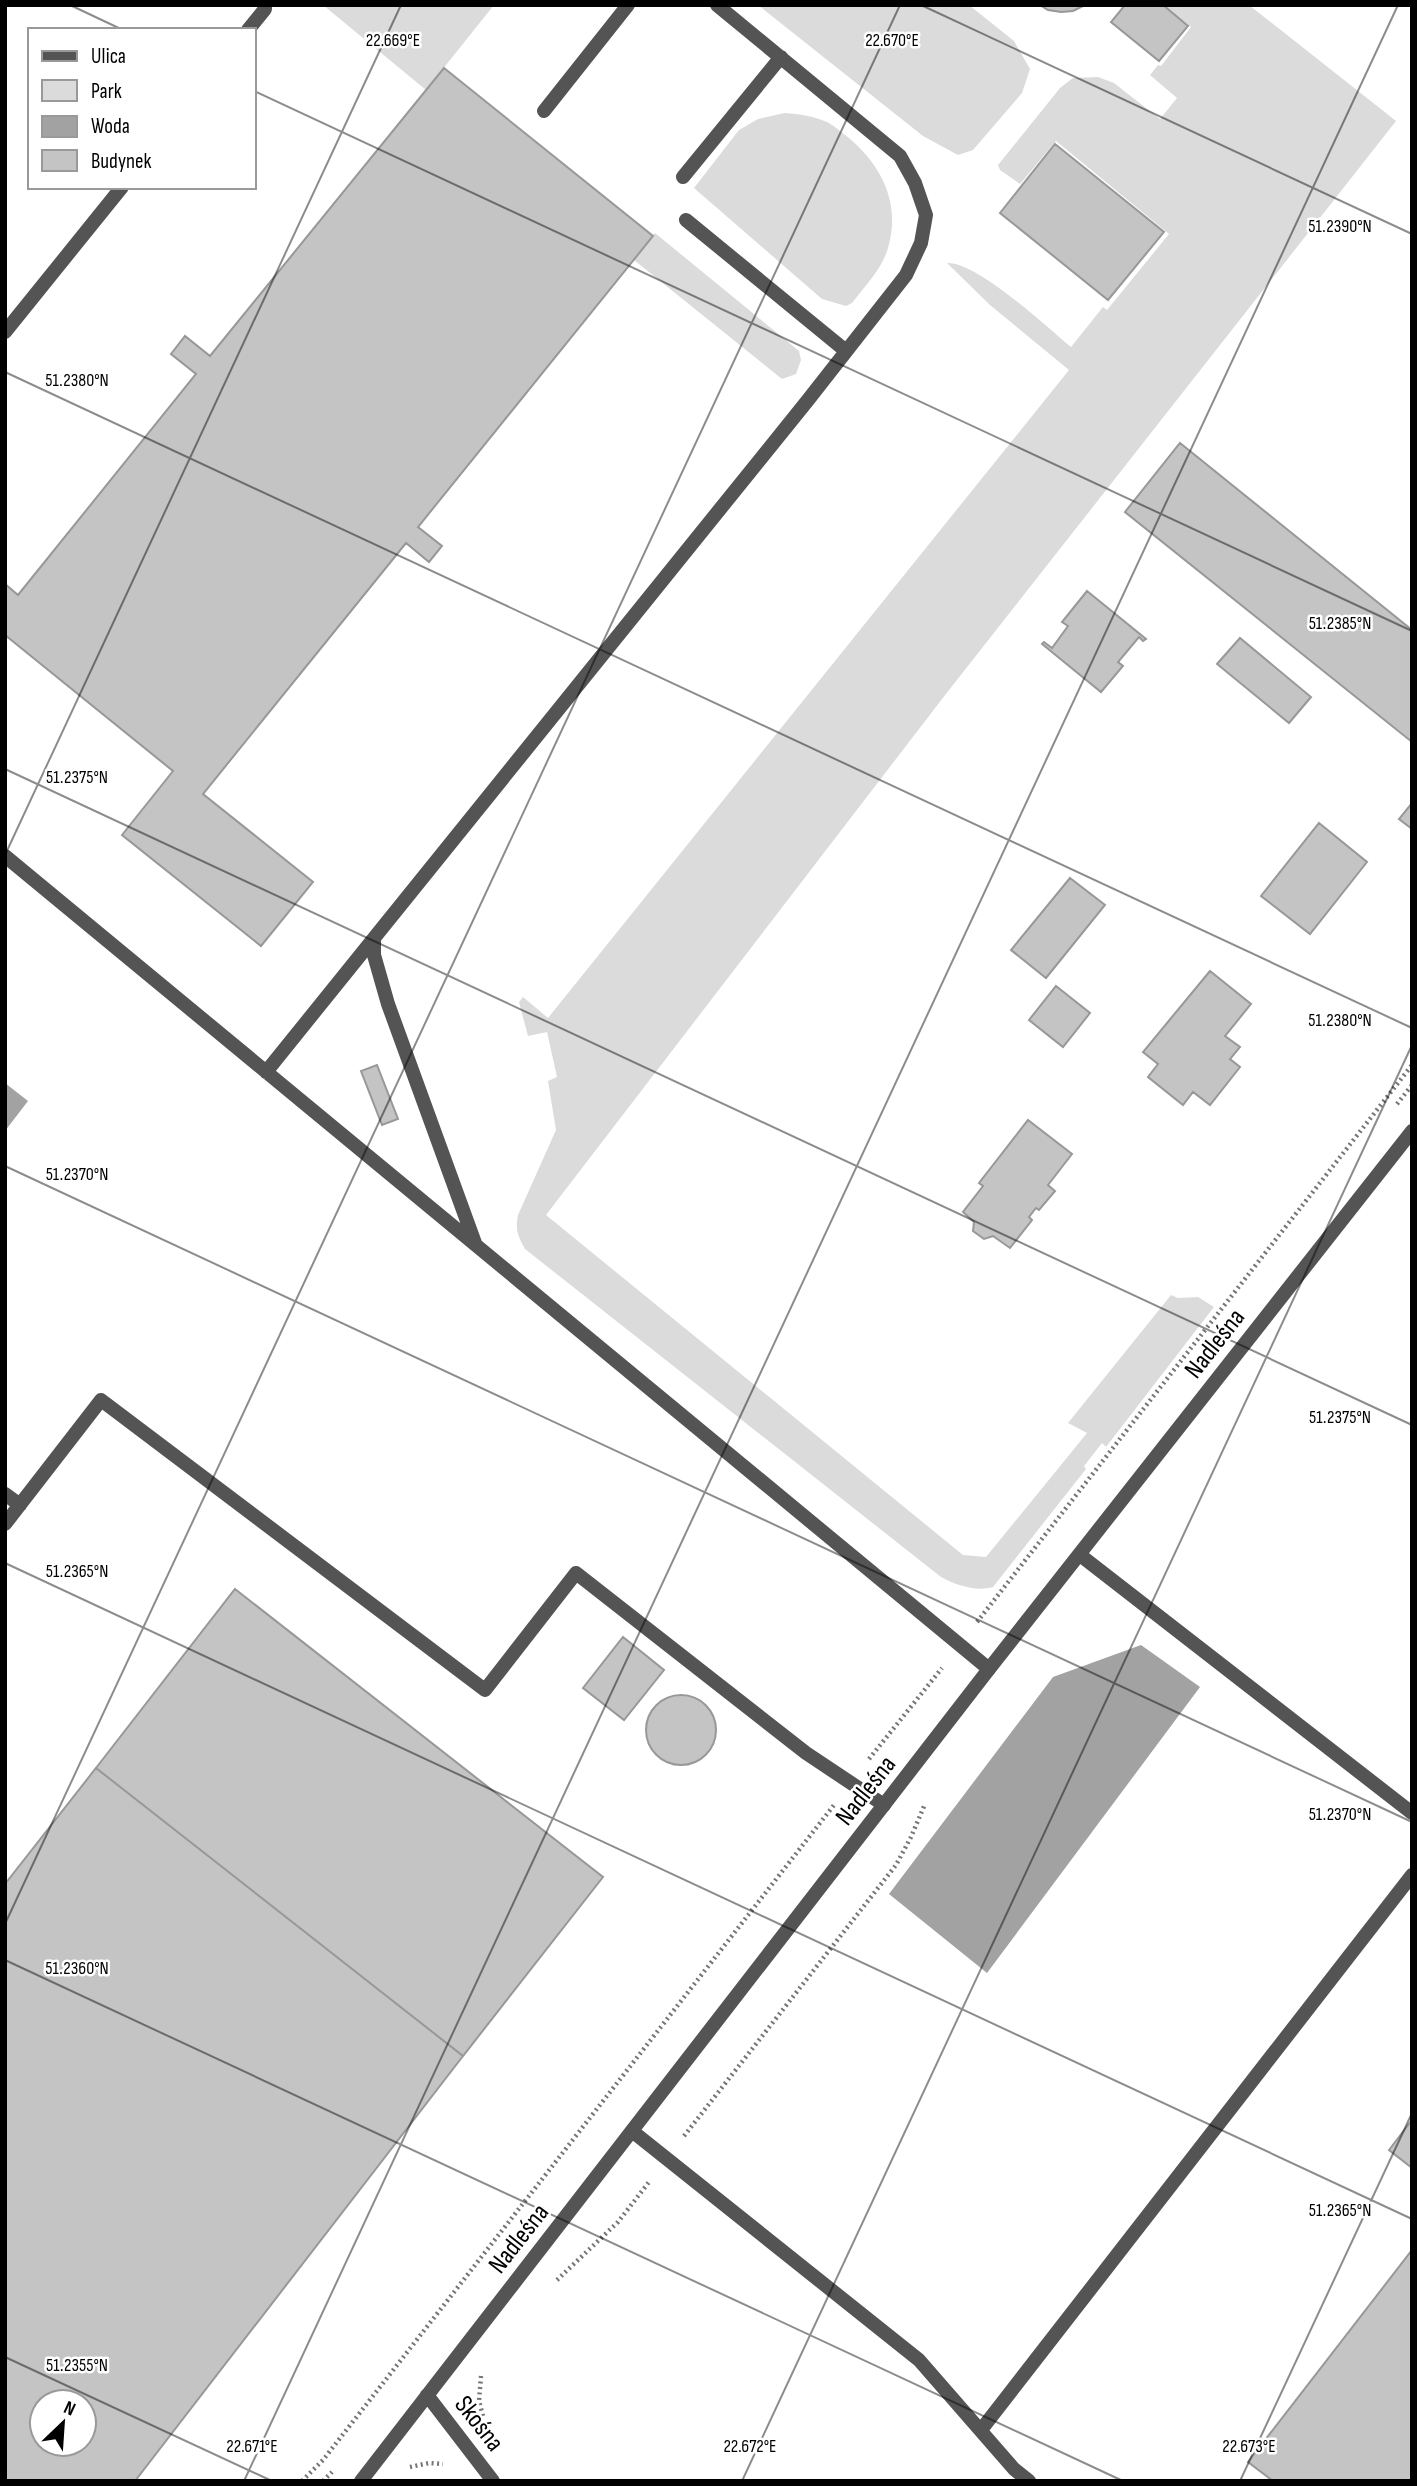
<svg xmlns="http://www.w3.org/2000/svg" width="1417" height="2486" viewBox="0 0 1417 2486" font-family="'Sofia Sans Condensed',sans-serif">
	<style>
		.green { fill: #dbdbdb }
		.water { fill: #a2a2a2 }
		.building { fill: #c4c4c4; stroke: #989898; stroke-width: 2; fill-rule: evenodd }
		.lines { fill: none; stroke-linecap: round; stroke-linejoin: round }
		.path { stroke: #767676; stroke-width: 4.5; stroke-dasharray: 2 3.5; stroke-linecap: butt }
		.lane { stroke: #545454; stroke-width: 14 }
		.street { stroke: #545454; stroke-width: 14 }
		.ticks { fill: none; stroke: #000; stroke-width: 2; stroke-opacity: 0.45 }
		.labels { text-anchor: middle; stroke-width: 5; stroke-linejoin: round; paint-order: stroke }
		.street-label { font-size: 26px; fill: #000; stroke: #fff }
		.ticks-label { font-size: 18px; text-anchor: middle; fill: #000; stroke: #fff; stroke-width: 5; stroke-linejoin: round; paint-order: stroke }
	</style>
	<rect width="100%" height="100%" fill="#fff"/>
	<path class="green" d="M323 5H494L426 90Z
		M758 5H969L1014 41 1030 69 1022 93 973 150 958 155 923 136Z
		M1163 5H1249L1396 121 942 699 546 1215 963 1555 986 1557 1087 1433 1068 1423 1171 1295 1178 1298 1198 1297 1214 1307 1106 1447 1102 1443 1084 1466 1086 1469 993 1587C976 1592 956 1585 941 1577L525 1249C518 1236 515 1230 518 1215L556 1130 548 1081 557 1077 547 1032 528 1036 519 1002 523 997 548 1018 1069 370 990 305 947 263C977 262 1046 326 1071 347L1103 307 1107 310 1169 234 1056 141 1020 184 1000 170 998 165 1060 88 1073 78 1098 77 1114 83 1160 119 1177 98 1150 75 1158 65 1161 66 1191 27Z
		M785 113C800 114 813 116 827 122 835 126 842 133 849 138 882 166 901 204 888 248 882 269 865 286 852 303L846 306 822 299 694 188 739 130 758 119Z
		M655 233 799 351 801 360 796 374 782 379 634 260Z"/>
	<path class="water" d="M5 1083 28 1101 5 1131Z
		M1141 1645 1200 1687 987 1973 889 1894 1053 1677Z"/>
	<path class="building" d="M1040 5H1085L1073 11 1061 12 1048 10Z
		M1125 5H1163L1188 26 1159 61 1111 22Z
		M444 68 653 236 418 527 442 546 429 562 406 543 203 794 313 882 261 946 122 835 173 771 5 635V584L18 595 196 374 171 354 185 336 210 356Z
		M1055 144 1164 232 1108 300 1000 213Z
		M1180 443 1412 630V742L1125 512Z
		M1087 591 1146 639 1143 641 1139 637 1118 662 1123 666 1101 692 1042 644 1044 642 1052 648 1068 626 1062 622Z
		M1240 638 1311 697 1289 723 1217 664Z
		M1412 803V829L1399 819Z
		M1319 823 1367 862 1310 934 1261 896Z
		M1070 878 1105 905 1046 978 1011 950Z
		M1210 971 1251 1004 1225 1036 1240 1047 1230 1059 1240 1067 1210 1105 1193 1092 1183 1105 1148 1077 1158 1064 1143 1052Z
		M1056 986 1090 1013 1063 1047 1029 1020Z
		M377 1065 398 1119 382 1125 361 1071Z
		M1028 1120 1072 1154 1048 1185 1055 1191 1039 1210 1036 1208 1029 1217 1032 1220 1010 1248 993 1236 984 1239 973 1231 974 1222 963 1212 983 1186 979 1183Z
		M235 1589 603 1877 463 2056 96 1768Z
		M623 1637 664 1670 624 1720 583 1688Z
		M646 1730a35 35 0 1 1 70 0a35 35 0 1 1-70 0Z
		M96 1768 463 2056 135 2481H5V1884ZM42 2402H84V2444H42Z
		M1412 2120V2168L1389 2150Z
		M1412 2250V2481H1273L1248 2462Z"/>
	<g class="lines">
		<path class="path" d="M1397 1104 1412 1085
			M977 1622 1412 1065
			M869 1759 942 1668
			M684 2136 896 1865 911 1837 925 1804
			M557 2280 618 2222 649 2182
			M481 2376 479 2401 483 2416
			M410 2467 429 2463 443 2464
			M302 2481 323 2460 834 1805
			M323 2481 332 2472"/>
		<path class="lane" d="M248 30 265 9V5
			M544 111 628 5
			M683 177 781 57
			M686 220 846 351
			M5 332 122 187
			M5 856 989 1669
			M374 939V955L388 1004 475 1243
			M266 1072 808 400 906 275 921 243 926 215 915 183 900 156 717 5
			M5 1494 20 1505
			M5 1524 101 1400 485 1690 576 1573 806 1753 884 1805
			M1080 1555 1412 1813
			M632 2131 919 2360 1014 2469 1029 2481
			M981 2430 1412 1875"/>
		<path class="street" d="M427 2395 493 2481
			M361 2481 989 1669 1412 1131"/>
	</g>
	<path class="ticks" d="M70 5 123 30M921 5 1412 234M254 91 1412 631M5 372 1412 1028M5 769 1412 1425M5 855 401 5M5 1166 1412 1822M5 1563 1412 2219M5 1924 900 5M5 1960 1123 2481M5 2357 272 2481M244 2481 1398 5M742 2481 1412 1045M1240 2481 1412 2113"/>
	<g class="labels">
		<g class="street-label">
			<text transform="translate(1214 1343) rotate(-52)" y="9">Nadleśna</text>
			<text transform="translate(865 1790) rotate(-52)" y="9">Nadleśna</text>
			<text transform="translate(518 2238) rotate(-52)" y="9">Nadleśna</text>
			<text transform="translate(480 2423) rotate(52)" y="9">Skośna</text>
		</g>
	</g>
	<g class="ticks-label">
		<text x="393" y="46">22.669°E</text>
		<text x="892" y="46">22.670°E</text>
		<text x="1340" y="232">51.2390°N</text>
		<text x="77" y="386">51.2380°N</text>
		<text x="1340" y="629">51.2385°N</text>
		<text x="77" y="783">51.2375°N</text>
		<text x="1340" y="1026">51.2380°N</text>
		<text x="77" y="1180">51.2370°N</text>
		<text x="1340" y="1423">51.2375°N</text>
		<text x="77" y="1577">51.2365°N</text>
		<text x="1340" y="1820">51.2370°N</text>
		<text x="77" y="1974">51.2360°N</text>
		<text x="1340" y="2216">51.2365°N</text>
		<text x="77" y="2371">51.2355°N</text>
		<text x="252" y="2452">22.671°E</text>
		<text x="750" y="2452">22.672°E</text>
		<text x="1249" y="2452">22.673°E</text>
	</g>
	<rect width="1417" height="2486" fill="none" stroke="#000000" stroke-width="14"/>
	<rect x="28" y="28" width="228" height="161" fill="#ffffff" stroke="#999999" stroke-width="2"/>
	<rect x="42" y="51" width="35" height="10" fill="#545454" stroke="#999999" stroke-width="2"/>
	<text x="91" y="63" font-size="21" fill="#000000">Ulica</text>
	<rect x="42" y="80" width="35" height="21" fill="#dbdbdb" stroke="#999999" stroke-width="2"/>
	<text x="91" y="98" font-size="21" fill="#000000">Park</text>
	<rect x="42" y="116" width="35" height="21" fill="#a2a2a2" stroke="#999999" stroke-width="2"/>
	<text x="91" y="133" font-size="21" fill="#000000">Woda</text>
	<rect x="42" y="150" width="35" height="21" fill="#c4c4c4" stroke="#999999" stroke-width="2"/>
	<text x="91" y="168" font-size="21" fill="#000000">Budynek</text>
	<g transform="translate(63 2423) rotate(25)"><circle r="33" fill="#ffffff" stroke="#999999" stroke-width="2"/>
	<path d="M0-5L12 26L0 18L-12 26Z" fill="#000000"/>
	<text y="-10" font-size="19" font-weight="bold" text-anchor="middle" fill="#000000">N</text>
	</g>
</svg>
